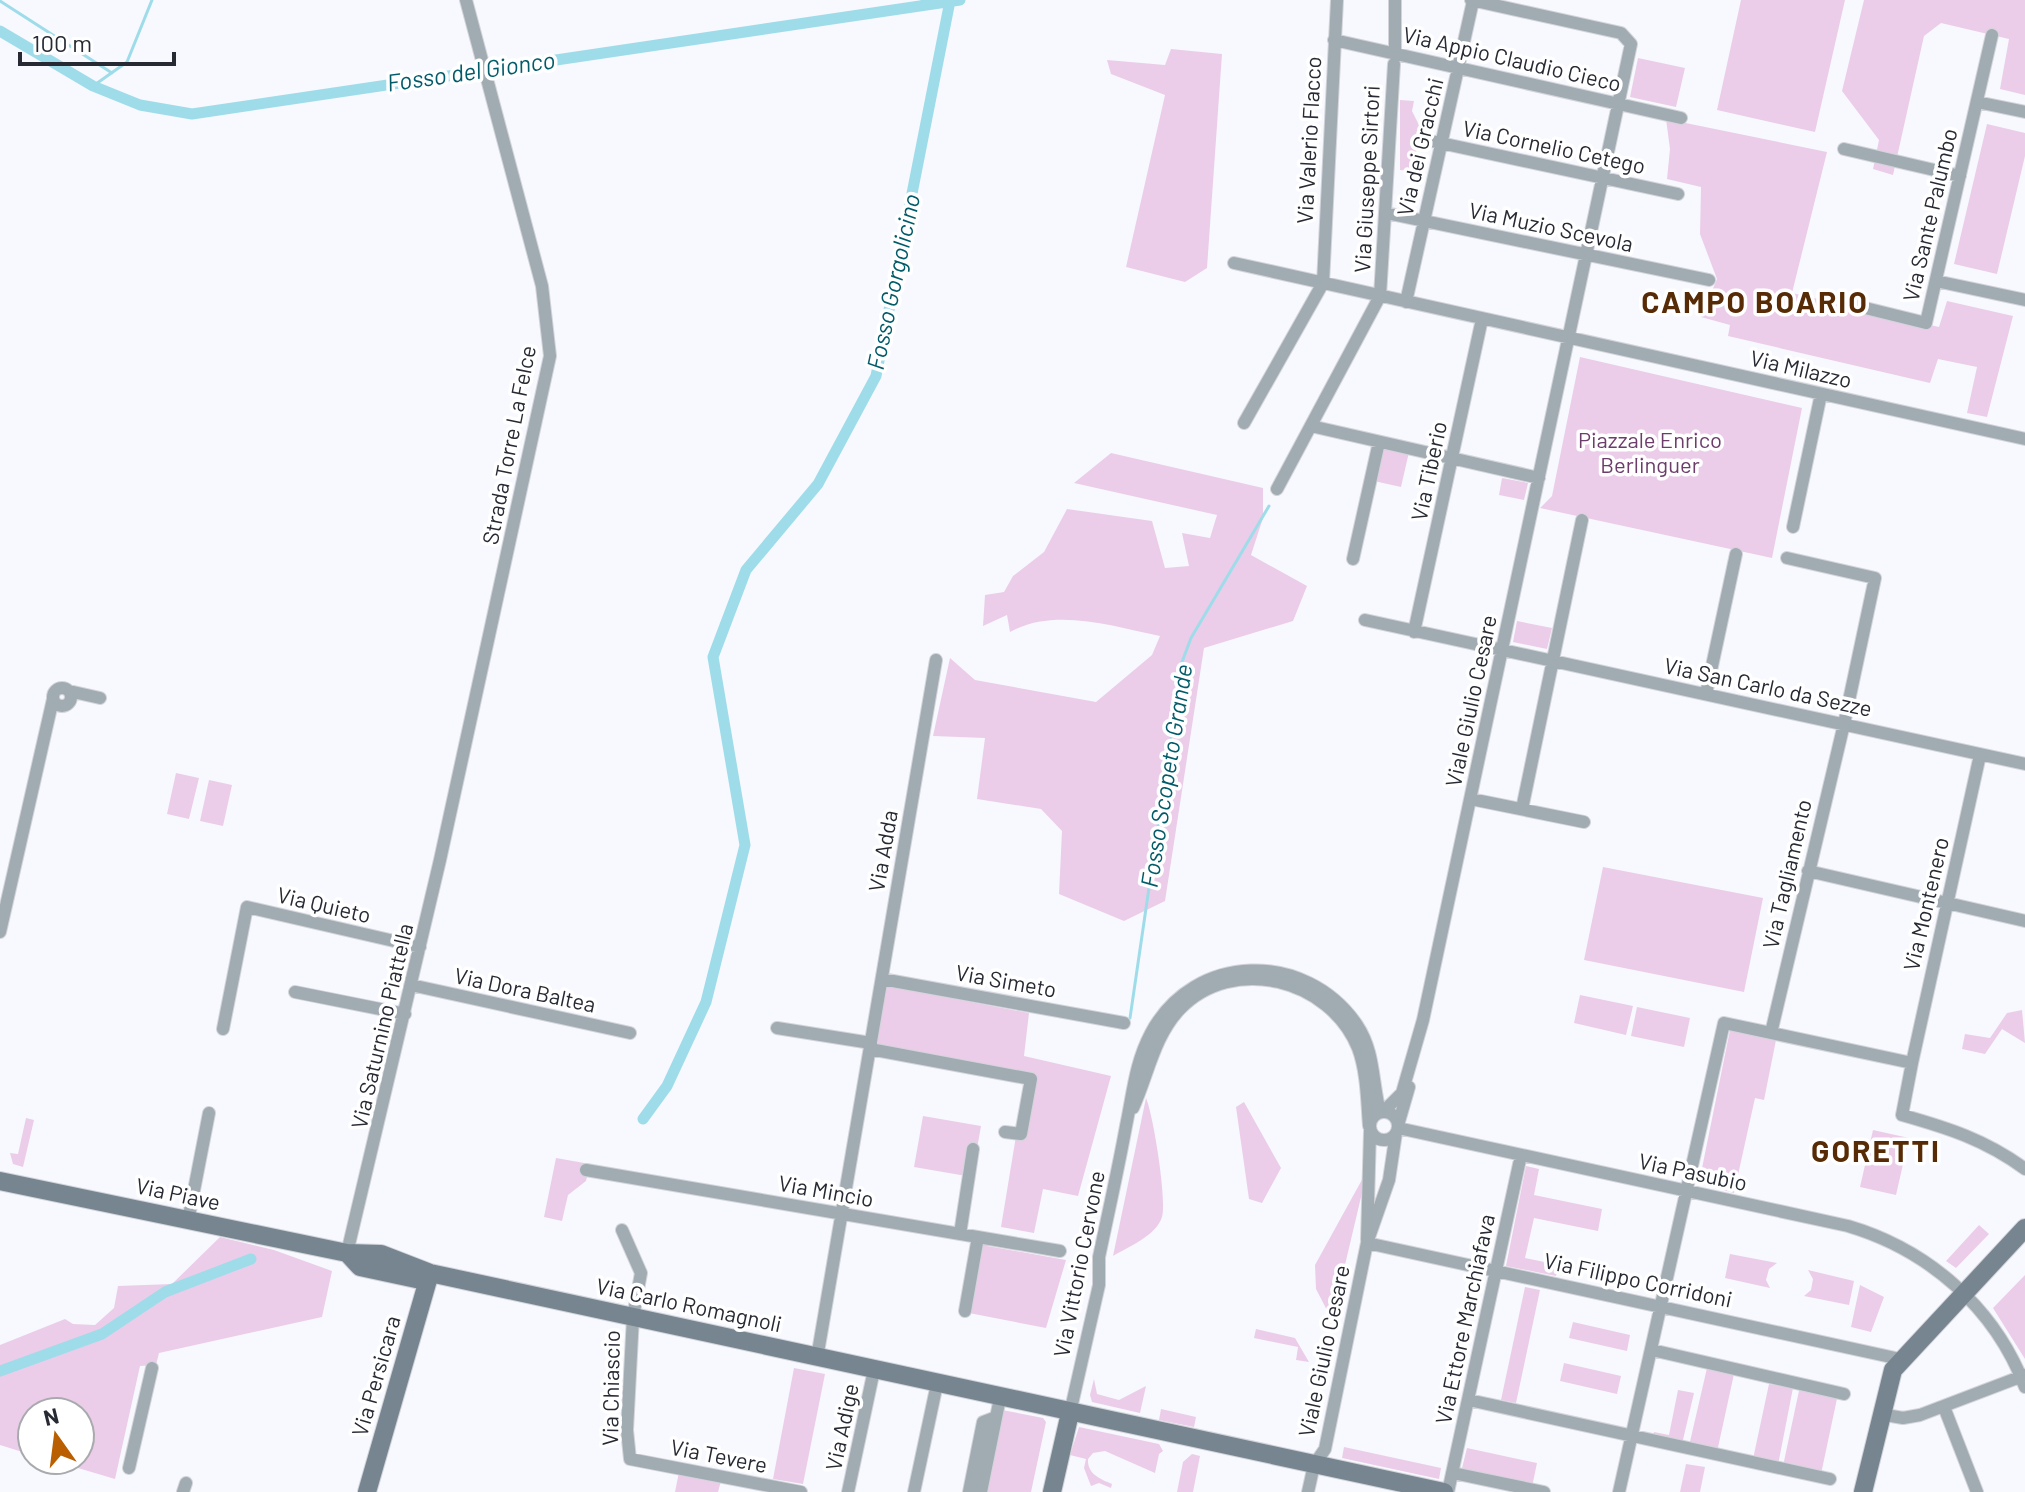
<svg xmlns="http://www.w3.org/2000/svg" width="2025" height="1492" viewBox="0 0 2025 1492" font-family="Barlow,sans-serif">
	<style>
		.green { fill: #ebcde9 }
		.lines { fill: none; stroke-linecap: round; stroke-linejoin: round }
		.stream { stroke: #9fdce9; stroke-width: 3 }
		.canal { stroke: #9fdce9; stroke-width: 11 }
		.street-casing { stroke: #d2d4d9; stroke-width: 14 }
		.secondary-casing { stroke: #d2d4d9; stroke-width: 20 }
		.street { stroke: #a1abb2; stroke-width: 12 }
		.secondary { stroke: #778590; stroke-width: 18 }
		.labels { text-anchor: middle; stroke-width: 7; stroke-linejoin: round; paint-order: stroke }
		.street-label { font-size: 22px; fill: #272a33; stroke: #fff }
		.park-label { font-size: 22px; fill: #6c3c6b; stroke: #fff }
		.water-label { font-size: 24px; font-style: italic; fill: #015b69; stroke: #fff }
		.district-label { font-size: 30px; font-weight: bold; letter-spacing: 2px; fill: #572b06; stroke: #fff }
	</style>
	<rect width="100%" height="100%" fill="#f7f9fe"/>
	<path class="green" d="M1741 0H1845L1815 132 1717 110Z
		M1864 0H2025V95L2000 89 2009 39 1941 23 1924 36 1893 175 1873 169 1879 140 1842 91Z
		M1171 49 1222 54 1207 268 1185 282 1126 267 1165 95 1111 74 1107 60 1165 65Z
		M1638 58 1685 68 1676 107 1630 97Z
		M1400 100 1414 101 1412 111 1421 129 1412 171 1400 170Z
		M1666 119 1827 152 1792 293 1939 327 1947 301 2013 316 1987 417 1967 413 1977 367 1938 359 1930 383 1728 336 1730 325 1701 317 1717 279 1700 234 1701 187 1667 179 1670 149Z
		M1987 124 2025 133V156L1997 274 1954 264Z
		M1580 357 1802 408 1772 558 1540 508 1552 496Z
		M1382 446 1409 452 1401 487 1374 481Z
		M1111 453 1263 488V518L1251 555 1307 586 1293 621 1204 648 1165 901 1124 921 1059 894 1062 831 1041 809 977 799 985 738 933 736 950 658 975 680 1096 702 1152 655 1160 636C1113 626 1054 607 1010 632L1007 615 983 626 985 595 1004 592 1013 576 1044 552 1067 509 1152 521 1165 568 1189 566 1182 533 1210 538 1217 515 1074 483Z
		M1502 478 1528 483 1524 500 1499 495Z
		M1517 621 1552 628 1547 649 1513 642Z
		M176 773 199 778 189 819 167 814Z
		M209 780 232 785 223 826 200 821Z
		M1603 867 1763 898 1744 992 1584 960Z
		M883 985 1029 1013 1024 1056 1111 1076 1078 1196 1043 1189 1034 1233 1001 1227 1016 1136 1026 1137 1035 1075 873 1047Z
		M1580 995 1633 1006 1626 1035 1574 1023Z
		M1637 1007 1690 1018 1684 1047 1631 1036Z
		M2022 1010 2025 1043 2002 1029 1985 1054 1962 1049 1965 1034 1990 1038 2007 1013Z
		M1730 1030 1776 1040 1764 1100 1755 1098 1734 1193 1699 1183Z
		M1146 1098C1153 1114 1167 1199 1162 1217 1156 1236 1128 1247 1113 1256Z
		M1244 1102 1281 1168 1262 1203 1249 1199 1236 1107Z
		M923 1116 981 1126 972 1177 914 1167Z
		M26 1118 34 1120 23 1167 13 1164 10 1153 18 1154Z
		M1873 1130 1909 1138 1896 1195 1860 1187Z
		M556 1158 590 1164 586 1181 568 1195 562 1221 544 1217Z
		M1526 1166 1539 1169 1534 1195 1602 1209 1598 1231 1534 1218 1525 1258 1559 1265 1556 1276 1506 1266Z
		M1364 1176H1366L1332 1320 1316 1289 1315 1265Z
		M1979 1225 1989 1234 1956 1268 1946 1261Z
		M220 1237 274 1250 332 1271 322 1317 159 1353 156 1365 140 1366 115 1479 51 1460H80V1412H32V1455L0 1445V1345L65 1319 73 1324 95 1325 114 1308 118 1286 172 1284Z
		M982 1245 1066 1260 1046 1328 969 1313Z
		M1730 1254 1777 1263 1769 1269 1766 1280 1770 1288 1725 1278Z
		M1808 1270 1854 1281 1849 1305 1804 1296 1811 1290 1813 1279Z
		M2025 1275V1359L1993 1308Z
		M1860 1285 1884 1297 1871 1332 1851 1327Z
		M1525 1287 1540 1290 1516 1403 1501 1400Z
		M1573 1322 1630 1335 1627 1351 1569 1338Z
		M1256 1329 1295 1338 1309 1362 1296 1360 1298 1347 1254 1338Z
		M1564 1363 1621 1376 1617 1394 1560 1381Z
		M794 1368 825 1374 803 1484 773 1479Z
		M1707 1368 1734 1374 1717 1452 1689 1446Z
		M1094 1379 1097 1394 1119 1400 1146 1386 1140 1413 1092 1402 1090 1395Z
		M1769 1384 1793 1388 1778 1465 1753 1459Z
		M1800 1386 1838 1394 1821 1474 1783 1466Z
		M1678 1390 1694 1393 1682 1444 1652 1438 1654 1432 1669 1435Z
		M1161 1409 1196 1417 1194 1427 1159 1420Z
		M1002 1410 1043 1418 1046 1422 1031 1492H986Z
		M1079 1427 1159 1444 1163 1451 1159 1454 1155 1473 1105 1451 1093 1453 1088 1459C1087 1474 1100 1479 1112 1484L1111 1488 1099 1483 1091 1486 1084 1468 1086 1459 1070 1455Z
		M1344 1447 1441 1468 1439 1479 1342 1458Z
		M1467 1448 1537 1463 1532 1487 1461 1472Z
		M1192 1454 1200 1456 1193 1492H1177L1183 1462Z
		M1686 1464 1705 1467 1700 1492H1680Z
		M679 1472 721 1481 718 1492H675Z"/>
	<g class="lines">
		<path class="stream" d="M922 0 923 6
			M0 1 112 73
			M93 86 127 62 152 0
			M1130 1018 1182 662 1191 638 1269 506"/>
		<path class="canal" d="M0 31 93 86 140 105 192 114 960 0
			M643 1119 667 1086 706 1002 745 845 713 657 746 570 818 484 876 376 950 1
			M0 1371 102 1334 165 1292 251 1259"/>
		<g class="street-casing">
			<path id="street" d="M1334 40 1681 118
				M1395 54V0
				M1977 102 2025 112
				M1422 139 1678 194
				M1844 149 1960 176
				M1386 213 1709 280
				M1234 263 2025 439
				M1936 281 2025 300
				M1406 302 1473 1
				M1845 303 1926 323 1992 35
				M1244 423 1323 283 1337 0
				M1311 426 1539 478
				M1277 489 1380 296 1394 64
				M1793 527 1821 394
				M1353 559 1379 442
				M1365 620 2025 764
				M1414 632 1482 319
				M53 697a9 9 0 1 1 18 0a9 9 0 1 1-18 0Z
				M69 691 100 698
				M1706 694 1736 554
				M1471 799 1584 822
				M1522 809 1582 520
				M1808 871 2025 921
				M0 932 53 699
				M882 979 1124 1023
				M411 985 630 1033
				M295 992 405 1014
				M777 1028 871 1043
				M223 1029 247 907 420 947
				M1771 1033 1844 724 1875 578 1787 558
				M870 1049 1031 1079 1021 1134 1005 1132
				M1912 1063 1980 755
				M1133 1108C1148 1075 1154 1036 1180 1009 1233 954 1330 979 1358 1048 1367 1072 1367 1101 1369 1126
				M1370 1126a14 14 0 1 1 28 0a14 14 0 1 1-28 0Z
				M1383 1112 1402 1093 1423 1020 1631 44 1621 33 1471 0
				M1398 1125 1409 1087
				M1398 1128 1848 1226C1929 1250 1995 1308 2025 1387
				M586 1170 1060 1251
				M188 1221 209 1113
				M622 1230 641 1273 633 1317 627 1430 630 1459 801 1492
				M960 1234 973 1149
				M1367 1240 1370 1131
				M1367 1243 1900 1359
				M347 1253 440 860 550 356 542 286 466 0
				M965 1311 978 1237
				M1652 1350 1844 1394
				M817 1358 936 660
				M1469 1400 1830 1479
				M1944 1407 1977 1492
				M1070 1413 1099 1285V1257C1108 1214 1118 1170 1126 1126 1133 1093 1135 1063 1151 1033 1194 952 1306 950 1357 1025 1375 1052 1372 1082 1380 1112
				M1880 1414 1903 1418 1920 1415 2025 1375
				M129 1468 152 1368
				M1453 1473 1544 1492
				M183 1492 186 1483
				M848 1492 874 1370
				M914 1492 937 1384
				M969 1492 983 1422 996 1417
				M981 1492 1000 1398
				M1308 1492 1314 1465 1325 1449 1367 1243 1389 1180 1396 1133
				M1448 1492 1521 1155
				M1619 1492 1724 1023 1912 1063 1902 1115C1948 1128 1986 1140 2025 1169"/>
		</g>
		<g class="secondary-casing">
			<path id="secondary" d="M0 1181 347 1253 381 1254 430 1273 1444 1492
				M347 1253 360 1267 416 1279 424 1276
				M367 1492 430 1273
				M1052 1492 1070 1413
				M1863 1492 1893 1370 2025 1228"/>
		</g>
		<use href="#street" class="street"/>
		<use href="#secondary" class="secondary"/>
	</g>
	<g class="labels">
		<g class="street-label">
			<text transform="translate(1512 59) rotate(13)" y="8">Via Appio Claudio Cieco</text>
			<text transform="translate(1309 140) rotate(-87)" y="8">Via Valerio Flacco</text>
			<text transform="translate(1420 147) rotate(-77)" y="8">Via dei Gracchi</text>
			<text transform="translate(1554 147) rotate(12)" y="8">Via Cornelio Cetego</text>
			<text transform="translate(1367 179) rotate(-87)" y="8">Via Giuseppe Sirtori</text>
			<text transform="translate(1930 215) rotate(-77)" y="8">Via Sante Palumbo</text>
			<text transform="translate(1551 227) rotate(12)" y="8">Via Muzio Scevola</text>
			<text transform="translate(1801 369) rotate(13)" y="8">Via Milazzo</text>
			<text transform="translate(509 445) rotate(-79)" y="8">Strada Torre La Felce</text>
			<text transform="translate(1429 471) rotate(-78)" y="8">Via Tiberio</text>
			<text transform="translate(1768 687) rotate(12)" y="8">Via San Carlo da Sezze</text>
			<text transform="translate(1471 701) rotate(-78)" y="8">Viale Giulio Cesare</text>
			<text transform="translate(883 851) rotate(-80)" y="8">Via Adda</text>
			<text transform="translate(1787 874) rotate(-77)" y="8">Via Tagliamento</text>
			<text transform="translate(1926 904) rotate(-77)" y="8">Via Montenero</text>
			<text transform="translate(324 905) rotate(13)" y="8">Via Quieto</text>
			<text transform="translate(1006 981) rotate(10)" y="8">Via Simeto</text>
			<text transform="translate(525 990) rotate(12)" y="8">Via Dora Baltea</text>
			<text transform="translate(382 1026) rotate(-77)" y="8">Via Saturnino Piattella</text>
			<text transform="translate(1693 1172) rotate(12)" y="8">Via Pasubio</text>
			<text transform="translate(826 1191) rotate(10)" y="8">Via Mincio</text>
			<text transform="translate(178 1194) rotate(12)" y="8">Via Piave</text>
			<text transform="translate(1079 1264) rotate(-79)" y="8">Via Vittorio Cervone</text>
			<text transform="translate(1638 1280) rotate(12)" y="8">Via Filippo Corridoni</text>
			<text transform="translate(689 1305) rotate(12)" y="8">Via Carlo Romagnoli</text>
			<text transform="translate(1465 1319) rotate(-78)" y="8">Via Ettore Marchiafava</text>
			<text transform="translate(1324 1351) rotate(-78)" y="8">Viale Giulio Cesare</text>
			<text transform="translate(376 1376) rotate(-74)" y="8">Via Persicara</text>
			<text transform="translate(611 1388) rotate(-89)" y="8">Via Chiascio</text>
			<text transform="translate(842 1427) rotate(-78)" y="8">Via Adige</text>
			<text transform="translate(719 1456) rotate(11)" y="8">Via Tevere</text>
		</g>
		<g class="park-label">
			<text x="1650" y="448">Piazzale Enrico<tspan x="1650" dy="25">Berlinguer</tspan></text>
		</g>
		<g class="water-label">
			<text transform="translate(471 72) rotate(-8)" y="8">Fosso del Gionco</text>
			<text transform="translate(894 282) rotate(-78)" y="8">Fosso Gorgolicino</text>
			<text transform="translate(1167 776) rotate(-81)" y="8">Fosso Scopeto Grande</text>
		</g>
		<g class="district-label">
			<text x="1755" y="313">CAMPO BOARIO</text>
			<text x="1876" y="1162">GORETTI</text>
		</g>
	</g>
	<g transform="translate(56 1436) rotate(346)"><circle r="38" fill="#ffffff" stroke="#a9aaad" stroke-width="2"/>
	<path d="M0-6L14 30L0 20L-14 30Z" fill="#ba5f01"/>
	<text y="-12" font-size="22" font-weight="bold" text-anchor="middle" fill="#272a33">N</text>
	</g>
	<path d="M20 52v12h154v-12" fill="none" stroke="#272a33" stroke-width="4"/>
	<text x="32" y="52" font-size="24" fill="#272a33" stroke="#ffffff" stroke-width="6" paint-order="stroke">100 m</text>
</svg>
